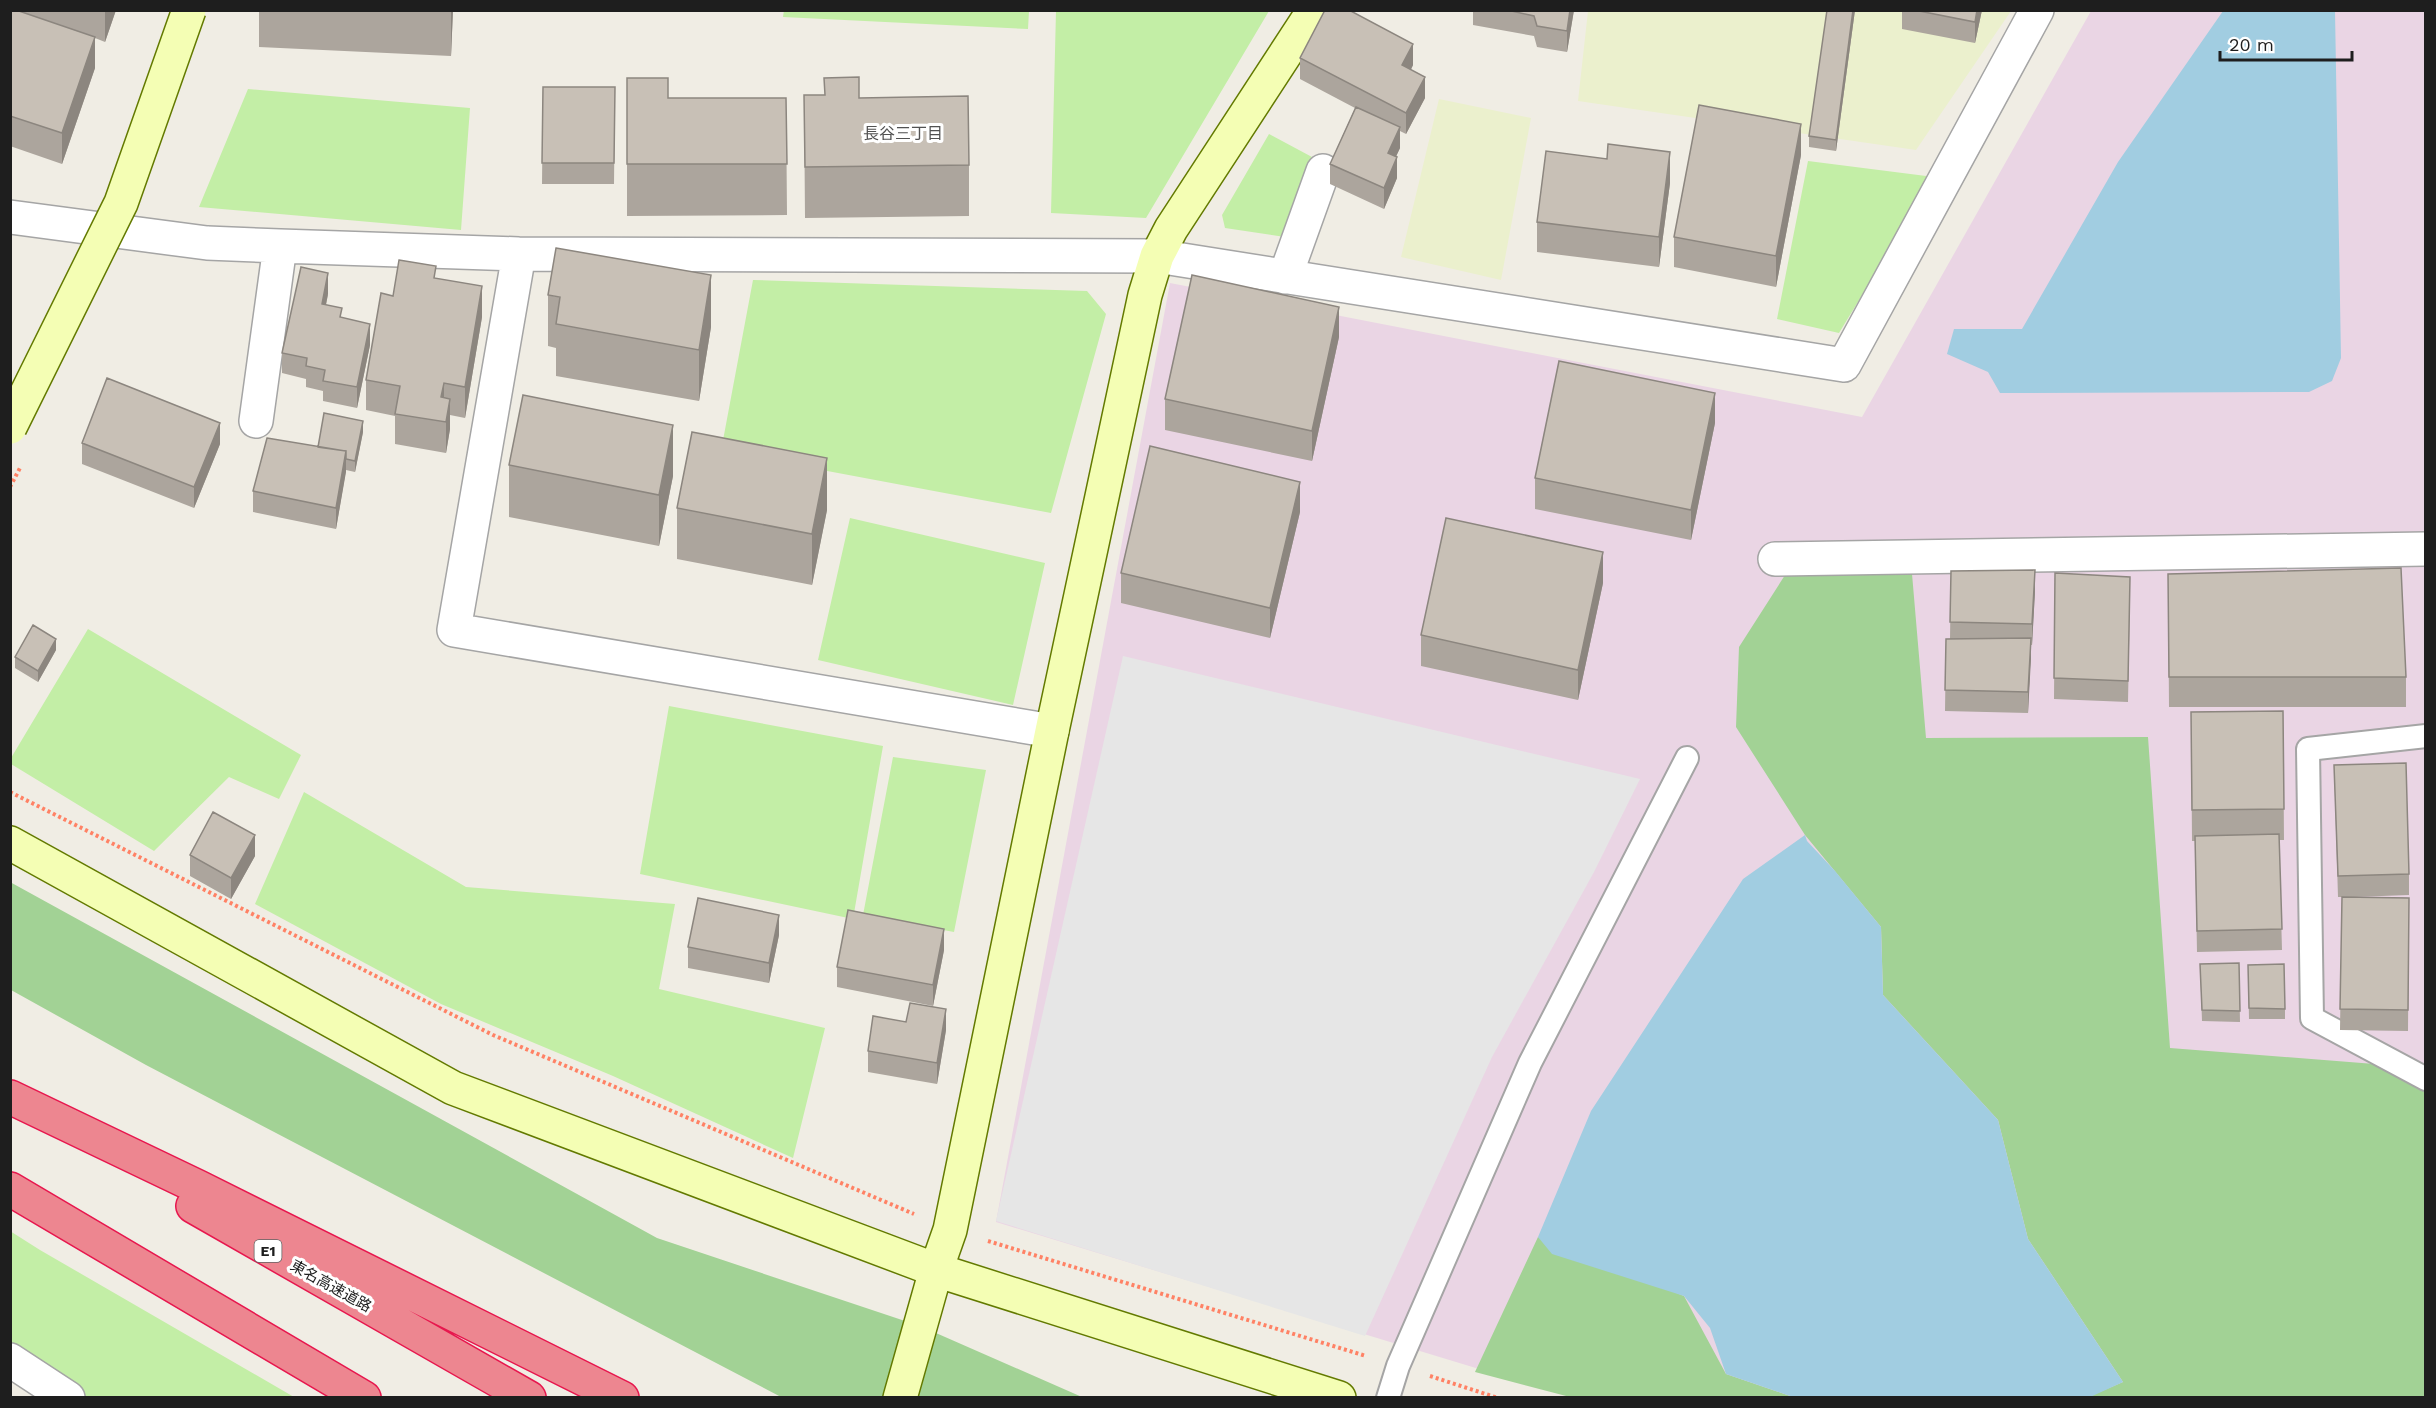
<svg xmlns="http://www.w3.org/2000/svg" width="2436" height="1408" viewBox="0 0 2436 1408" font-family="'Work Sans','Noto Sans JP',sans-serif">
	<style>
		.industrial { fill: #ead5e4 }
		.farmland { fill: #ebf0cd }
		.grass { fill: #c3eea6 }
		.forest { fill: #a2d295 }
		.parking { fill: #e6e6e6 }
		.water { fill: #a1cde1 }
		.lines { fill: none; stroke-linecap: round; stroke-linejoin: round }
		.lane-casing { stroke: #a5a5a5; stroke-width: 26 }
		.street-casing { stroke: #a5a5a5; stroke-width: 36 }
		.secondary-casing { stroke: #637a00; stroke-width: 36 }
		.highway-casing { stroke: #e7174e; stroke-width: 36 }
		.path { stroke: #ff8265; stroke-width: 4; stroke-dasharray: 3 3; stroke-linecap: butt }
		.lane { stroke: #fff; stroke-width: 22 }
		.street { stroke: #fff; stroke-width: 33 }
		.secondary { stroke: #f4feb4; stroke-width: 33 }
		.highway { stroke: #ed8690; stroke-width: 33 }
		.secondary-bridge-casing { stroke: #637a00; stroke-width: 36; stroke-linecap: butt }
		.secondary-bridge { stroke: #f4feb4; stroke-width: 33 }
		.wall { fill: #aca59d }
		.shaded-wall { fill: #8c867f }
		.building { fill: #c8c0b6; stroke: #8c867f; stroke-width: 1.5 }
		.labels { text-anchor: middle; stroke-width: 6; stroke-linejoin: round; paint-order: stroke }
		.shield { fill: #fff; stroke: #626262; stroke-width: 1.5 }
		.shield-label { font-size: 14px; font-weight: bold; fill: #1e1e1e }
		.street-label { font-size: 15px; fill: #1e1e1e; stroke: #fff }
		.neighbourhood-label { font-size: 16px; fill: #515151; stroke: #fff }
	</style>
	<rect width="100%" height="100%" fill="#f0ede4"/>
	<path class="industrial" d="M2091 11H2425V1397H1571L996 1222 1170 283 1862 417Z"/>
	<path class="farmland" d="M1588 11H2011L1916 150 1578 101Z
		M1439 99 1531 118 1501 280 1401 257Z"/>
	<path class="grass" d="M784 10H1029V11L1028 29 783 17Z
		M1056 11H1269L1146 218 1051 213Z
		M248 89 470 108 461 230 199 207Z
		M1269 134 1312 157 1285 237 1225 228 1222 215Z
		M1808 161 1934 177 1839 333 1777 319Z
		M753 280 1087 291 1106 314 1051 513 721 451Z
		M850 518 1045 563 1013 705 818 660Z
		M88 629 301 755 279 799 229 777 154 851 11 764V758Z
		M669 706 883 746 853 919 640 874Z
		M893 757 986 770 954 932 863 915Z
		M304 792 466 887 675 904 659 989 825 1028 793 1158 613 1076 441 1004 255 904Z
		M10 1231 40 1250 294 1397H88L11 1357Z"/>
	<path class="forest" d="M1794 561 1911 562 1926 738 2148 737 2170 1048 2425 1068V1397H2088L2123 1382 2028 1239 1998 1120 1883 995 1881 927 1805 835 1736 727 1739 647Z
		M10 882 657 1238 920 1326 1082 1397H781L146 1065 11 990Z
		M1538 1237 1684 1296 1726 1374 1793 1397H1570L1475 1372Z"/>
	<path class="parking" d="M1123 656 1640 779 1594 872 1492 1057 1365 1336 996 1221Z"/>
	<path class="water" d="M2223 11H2335L2341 358 2332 381 2309 392 2000 393 1988 372 1947 354 1954 329H2022L2118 162Z
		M1805 835 1807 841 1835 871 1881 927 1883 995 1998 1120 2028 1239 2123 1382 2088 1398 1793 1397 1726 1374 1710 1328 1684 1296 1552 1254 1538 1237 1591 1111 1743 879Z"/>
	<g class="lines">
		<g class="lane-casing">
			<path id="lane" d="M2426 736 2308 749 2312 1018 2426 1079
				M1388 1398 1398 1366 1530 1063 1687 758"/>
		</g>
		<g class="street-casing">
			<path id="street" d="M10 217 207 243 280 246 519 254 1157 256 1844 365 2037 10
				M519 254 454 630 1052 731
				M1285 277 1323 171
				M256 421 280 246
				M1775 559 2426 549
				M10 1360 68 1398"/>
		</g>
		<g class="secondary-casing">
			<path id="secondary" d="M10 843 453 1088 936 1270 1339 1398
				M900 1398 936 1270 950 1230 1052 731 1145 295 1157 256 1171 229 1314 10"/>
		</g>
		<g class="highway-casing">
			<path id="highway" d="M10 1097 198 1187 622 1398
				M10 1189 364 1398
				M193 1206 529 1398"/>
		</g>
		<path class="path" d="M10 487 21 466
			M10 792 493 1035 914 1214
			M988 1241 1366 1356
			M1430 1376 1498 1398"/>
		<use href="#lane" class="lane"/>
		<use href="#street" class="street"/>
		<use href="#secondary" class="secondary"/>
		<use href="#highway" class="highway"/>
		<g class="secondary-bridge-casing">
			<path id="secondary-bridge" d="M10 427 121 203 189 10"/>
		</g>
		<use href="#secondary-bridge" class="secondary-bridge"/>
	</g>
	<path class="wall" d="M10 10H116L105 42 95 38V68L62 164 10 146Z
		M259 10H453L451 56 259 47Z
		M1473 10H1574L1567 52 1537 47 1534 36 1473 25Z
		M1827 10H1855L1836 151 1809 147V136Z
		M1902 10H1982L1975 43 1902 29Z
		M1300 58 1413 65 1411 70 1425 98 1406 134 1400 131V148L1396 156 1397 178 1384 209 1330 184V164L1355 108 1300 79Z
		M627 78 668 98H786L787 215 627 216Z
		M543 87H615L614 184H542Z
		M804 95 859 98 969 165V216L805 218Z
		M1801 155 1776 287 1674 267V237Z
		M1670 183 1659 267 1537 252V222Z
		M436 278 482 317 465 418 450 415V429L446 453 395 444V416L366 410V380L393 296Z
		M328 294 326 305 370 345 357 408 323 401V391L306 387V379L282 373V353Z
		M548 295 711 327 699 401 556 376V348L548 346Z
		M1339 337 1312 461 1165 430V399Z
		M1715 423 1691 540 1535 509V478Z
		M363 432 355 472 346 470 336 529 253 512V491L318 447Z
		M82 443 220 444 194 508 82 464Z
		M509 465 673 476 659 546 509 517Z
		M677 508 827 510 812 585 677 559Z
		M1300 512 1270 638 1121 603V573Z
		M1951 571 2035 591 2032 645H2031L2028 713 1945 711 1946 639H1950Z
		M2055 573 2130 598 2128 702 2054 699Z
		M2168 574 2406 677V707H2169Z
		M1603 583 1578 700 1421 666V635Z
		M56 650 38 682 15 668V657Z
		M2283 711 2284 840H2279L2282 950 2197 952 2195 841H2192L2191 712Z
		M2334 765 2409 874V895L2354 897 2409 898 2408 1031 2340 1030 2342 897H2338Z
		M190 855 255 856 231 899 190 876Z
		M779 935 769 983 688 968V947Z
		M944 950 933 1006 837 987V967Z
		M2239 963 2240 1022 2202 1021 2200 964Z
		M2248 965 2285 1009V1019H2249Z
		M946 1030 937 1084 868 1072V1051Z"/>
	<path class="shaded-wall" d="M105 10H116L105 42Z
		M451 10H453L451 56Z
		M1570 10H1574L1567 52V31Z
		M1853 10H1855L1836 151V140Z
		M1977 10H1982L1975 43V22Z
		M95 37V68L62 164V133Z
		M1413 44V65L1402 86V65Z
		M1425 77V98L1406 134V113Z
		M1801 124V155L1776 287V256Z
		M1400 127V148L1388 174V153Z
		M1670 152V183L1659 267V237Z
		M1397 157V178L1384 209V188Z
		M328 273V294L322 324V304Z
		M711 275V327L699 401V350Z
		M482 286V317L465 418V387Z
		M1339 307V337L1312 461V431Z
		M370 324V345L357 408V387Z
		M444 383V414L441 397Z
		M1715 393V423L1691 540V510Z
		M450 399V429L446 453V422Z
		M363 421V432L355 472V461Z
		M220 423V444L194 508V487Z
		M673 425V476L659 546V495Z
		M346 451V472L336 529V508Z
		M827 458V510L812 585V534Z
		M1300 482V512L1270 638V608Z
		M1603 552V583L1578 700V670Z
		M2035 570V591L2032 645V624Z
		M2031 638V659L2028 713V692Z
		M56 639V650L38 682V671Z
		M255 835V856L231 899V878Z
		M779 915V935L769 983V963Z
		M944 929V950L933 1006V985Z
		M946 1009V1030L937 1084V1063Z"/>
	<path class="building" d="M10 10H16L95 37 62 133 10 116Z
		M1325 10H1349L1413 44 1402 65 1425 77 1406 113 1300 58Z
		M1507 10H1570L1567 31 1537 26 1534 16Z
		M1827 10H1853L1836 140 1809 136Z
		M1914 10H1977L1975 22Z
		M859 77V98L968 96 969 165 805 167 804 95H825L824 78Z
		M627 78H668V98H786L787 164H627Z
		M543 87H615L614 163H542Z
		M1699 105 1801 124 1776 256 1674 237Z
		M1356 107 1400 127 1388 153 1397 157 1384 188 1330 164Z
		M1608 144 1670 152 1659 237 1537 222 1546 151 1607 159Z
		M556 248 711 275 699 350 556 324 560 297 548 295Z
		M399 260 436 266 434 278 482 286 465 387 444 383 441 397 450 399 446 422 395 414 400 386 366 380 381 293 393 296Z
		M301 267 328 273 322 304 342 308 340 317 370 324 357 387 323 381 325 370 306 366 307 358 282 353Z
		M1192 275 1339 307 1312 431 1165 399Z
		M1559 361 1715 393 1691 510 1535 478Z
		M107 378 220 423 194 487 82 443Z
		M523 395 673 425 659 495 509 465Z
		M324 413 363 421 355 461 346 459V451L318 447Z
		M692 432 827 458 812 534 677 508Z
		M267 438 346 451 336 508 253 491Z
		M1150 446 1300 482 1270 608 1121 573Z
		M1446 518 1603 552 1578 670 1421 635Z
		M2401 568 2406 677H2169L2168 574Z
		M2035 570 2032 624 1950 622 1951 571Z
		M2055 573 2130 577 2128 681 2054 678Z
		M33 625 56 639 38 671 15 657Z
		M2031 638 2028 692 1945 690 1946 639Z
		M2283 711 2284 809 2192 810 2191 712Z
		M2406 763 2409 874 2338 876 2334 765Z
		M213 812 255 835 231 878 190 855Z
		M2279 834 2282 929 2197 931 2195 836Z
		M2342 897 2409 898 2408 1010 2340 1009Z
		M698 898 779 915 769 963 688 947Z
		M848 910 944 929 933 985 837 967Z
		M2239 963 2240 1011 2202 1010 2200 964Z
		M2284 964 2285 1009 2249 1008 2248 965Z
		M910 1003 946 1009 937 1063 868 1051 873 1016 906 1022Z"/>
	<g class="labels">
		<rect class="shield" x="254.5" y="1240" width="27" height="22" rx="4.5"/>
		<g class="shield-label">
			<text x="268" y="1256">E1</text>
		</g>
		<g class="street-label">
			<text transform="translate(331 1286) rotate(29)" y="5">東名高速道路</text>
		</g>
		<g class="neighbourhood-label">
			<text x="903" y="139">長谷三丁目</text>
		</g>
	</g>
	<rect width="2436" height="1408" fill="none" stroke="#1e1e1e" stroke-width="24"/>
	<path d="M2220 51v9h132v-9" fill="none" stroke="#1e1e1e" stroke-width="3"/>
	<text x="2229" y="51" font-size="18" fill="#1e1e1e" stroke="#ffffff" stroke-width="4.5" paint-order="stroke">20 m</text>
</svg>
